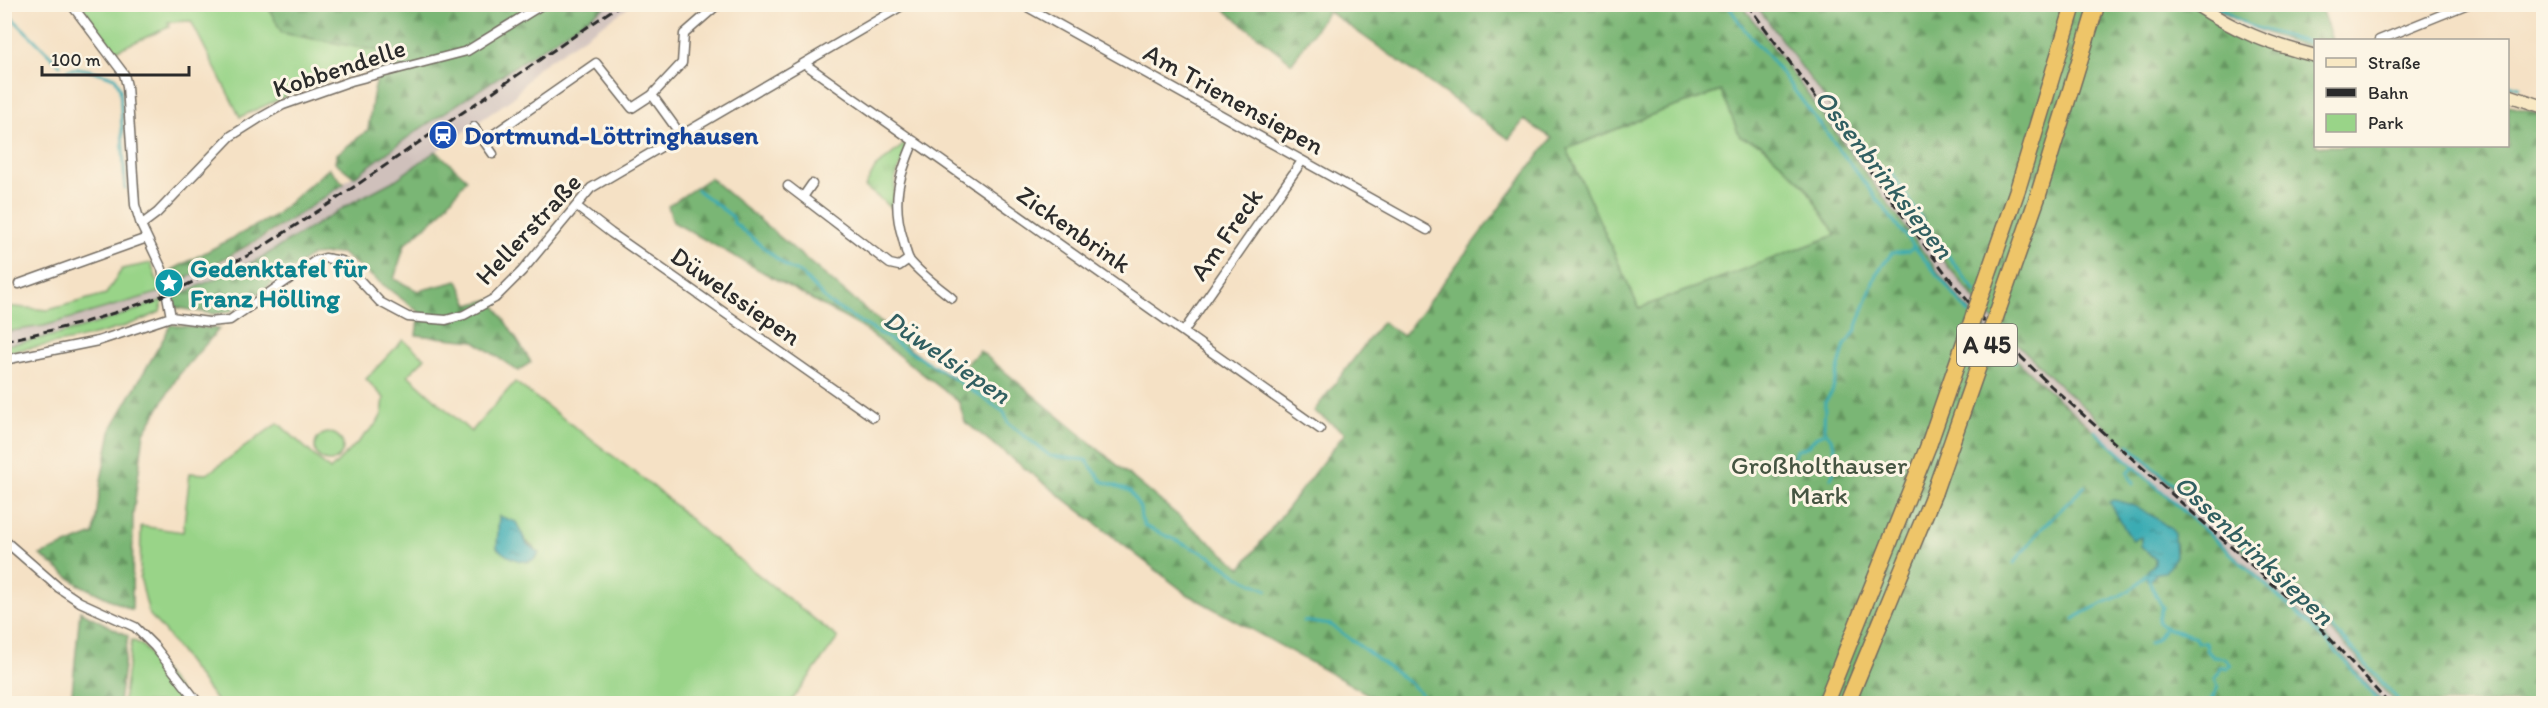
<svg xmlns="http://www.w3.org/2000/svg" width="2548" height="708" viewBox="0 0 2548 708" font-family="Itim,sans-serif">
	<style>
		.industrial { fill: #cfc0bb }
		.green { fill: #99d488; stroke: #62805a; stroke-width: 1.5; fill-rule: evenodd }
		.forest { fill: url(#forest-firs); stroke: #527050; stroke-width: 1.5; fill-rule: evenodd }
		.park { fill: url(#park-tufts); stroke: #62805a; stroke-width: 1.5 }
		.water { fill: url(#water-ripples); stroke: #336c6f; stroke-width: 1.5 }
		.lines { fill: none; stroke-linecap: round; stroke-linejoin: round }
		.stream { stroke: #3bacb3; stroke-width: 3 }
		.minor-casing { stroke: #726b61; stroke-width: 11 }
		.secondary-casing { stroke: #726b61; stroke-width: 15 }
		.motorway-casing { stroke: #726b61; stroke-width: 18 }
		.minor { stroke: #fff; stroke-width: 8 }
		.secondary { stroke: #f8e8c3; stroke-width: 12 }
		.motorway { stroke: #eec569; stroke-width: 15 }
		.rail { stroke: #2b2b2b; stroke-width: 3; stroke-dasharray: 9 4.5; stroke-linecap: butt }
		.motorway-bridge-casing { stroke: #726b61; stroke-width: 18; stroke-linecap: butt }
		.motorway-bridge { stroke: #eec569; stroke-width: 15 }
		.labels { text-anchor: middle; stroke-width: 6; stroke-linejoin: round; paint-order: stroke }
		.shield { fill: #fcf5e5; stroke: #6a6863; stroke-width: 1.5 }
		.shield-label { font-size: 24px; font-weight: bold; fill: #2b2b2b }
		.street-label { font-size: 26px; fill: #2b2b2b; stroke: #fcf5e5 }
		.transit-label { font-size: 26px; font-weight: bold; fill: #164399; stroke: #fcf5e5; text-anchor: start }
		.culture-label { font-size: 26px; font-weight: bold; fill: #0d838f; stroke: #fcf5e5; text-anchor: start }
		.park-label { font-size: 26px; fill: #465542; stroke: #fcf5e5 }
		.water-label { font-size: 27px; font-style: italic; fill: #315f61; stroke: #fcf5e5 }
	</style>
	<defs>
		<pattern id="forest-firs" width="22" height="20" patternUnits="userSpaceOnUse" patternTransform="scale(1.5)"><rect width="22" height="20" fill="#7ab674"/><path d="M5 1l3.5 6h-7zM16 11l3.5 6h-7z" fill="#64945f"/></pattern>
		<pattern id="park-tufts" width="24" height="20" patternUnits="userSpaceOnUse" patternTransform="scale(1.5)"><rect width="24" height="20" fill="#99d488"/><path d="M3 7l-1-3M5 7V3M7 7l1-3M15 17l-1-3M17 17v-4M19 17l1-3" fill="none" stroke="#84b676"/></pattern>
		<pattern id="water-ripples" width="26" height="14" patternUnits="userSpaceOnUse" patternTransform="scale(1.5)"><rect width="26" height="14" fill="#3bacb3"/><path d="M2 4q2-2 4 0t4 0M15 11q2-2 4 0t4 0" fill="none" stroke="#328c92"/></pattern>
	</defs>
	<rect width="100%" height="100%" fill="#fcf5e5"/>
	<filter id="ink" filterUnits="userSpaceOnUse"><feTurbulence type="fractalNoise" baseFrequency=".0167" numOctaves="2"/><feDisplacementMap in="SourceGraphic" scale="12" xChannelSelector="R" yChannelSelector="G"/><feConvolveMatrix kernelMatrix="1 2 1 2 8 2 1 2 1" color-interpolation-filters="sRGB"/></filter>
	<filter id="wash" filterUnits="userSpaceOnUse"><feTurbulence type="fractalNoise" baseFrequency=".008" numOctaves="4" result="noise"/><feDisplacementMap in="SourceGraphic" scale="24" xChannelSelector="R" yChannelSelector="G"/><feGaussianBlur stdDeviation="1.35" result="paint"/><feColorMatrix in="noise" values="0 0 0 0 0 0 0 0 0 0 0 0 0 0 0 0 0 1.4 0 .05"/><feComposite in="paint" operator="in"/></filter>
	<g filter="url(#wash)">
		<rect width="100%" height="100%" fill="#f5e1c5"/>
		<path class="industrial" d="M608 5H632L536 69 513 98 395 180 353 202 259 259 172 298 169 283 221 262 272 233 418 130Z
			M1742 5H1756L1947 265 1987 314 2054 380 2316 616 2347 648 2395 703H2383L2342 654 2312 624 2048 390 1982 326 1942 277Z
			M161 292 163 300 120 317 29 341 5 345 4 332 44 325Z"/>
		<path class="green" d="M81 5H267L283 33 385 52 381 66 313 84 240 117 191 21 168 22 169 27 115 51Z
			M1722 91 1740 137 1761 144 1805 186 1836 235 1639 308 1567 149 1659 112Z
			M151 263 161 292 44 326 5 332V306L48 310 106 294 122 269Z
			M163 300 160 312C112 335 57 344 5 352V345C59 337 112 320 163 300Z
			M403 340 425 358 408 375 471 432 515 382 654 487 707 534 838 638 790 703H218L165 632 149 614 140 577 141 526 183 532 190 473 207 474 278 423 330 470 377 423 382 414 384 398 366 379ZM499 516 536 550 529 562 507 555 497 548Z
			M315 447a14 14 0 1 1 28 0a14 14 0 1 1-28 0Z
			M132 640 142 645 189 703H123Z"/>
		<path class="forest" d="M267 5H608L418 130 354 177 335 162 337 154 368 130 373 95 384 52 282 33Z
			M1218 5H1742L1942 277 1982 326 2048 390 2312 624 2342 654 2383 703H1384L1187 594 965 422 959 402 863 328 673 222 668 206 710 178 872 315 908 340 906 346 951 379 980 351 1241 568 1345 433 1314 411 1382 322 1403 336 1552 138 1524 120 1509 139 1328 11 1292 63ZM1721 91 1740 137 1761 144 1805 186 1836 235 1639 308 1567 149 1659 112ZM2112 504 2174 537 2176 551 2154 576 2151 578 2146 574 2155 564V559L2141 546V536L2133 540Z
			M1756 5H2195L2236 30 2315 56 2316 146H2508V106L2535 112 2543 119V703H2395L2348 648 2316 616 2054 380 1987 314 1947 265Z
			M2208 5H2320L2332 40H2316L2315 48C2276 40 2243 24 2208 5Z
			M436 151 467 179 438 216 405 244 394 279 418 291 458 281 469 305 491 299 531 362 518 371 474 341 416 335 419 312 341 253 312 255 249 300 229 312 213 314 174 307 172 298 259 259 353 202 395 180Z
			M329 168 344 184C286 224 233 257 169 286L172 270 274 216Z
			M170 325 219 329 178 376 144 433 133 515 132 610 78 584 40 555 94 534 101 480 112 427 165 336Z
			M80 611 128 636 119 703H71Z"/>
		<path class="park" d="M907 142 909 144 895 179 893 209 865 187 875 168Z"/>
		<path class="water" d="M2113 500C2136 503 2154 516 2172 530L2174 533 2175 558 2165 572 2157 573 2149 581 2146 579 2147 571 2155 564V559L2141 546V537L2133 540C2125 533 2117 512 2109 502Z
			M499 516 516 522 527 544 539 553C531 570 508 558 497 548Z"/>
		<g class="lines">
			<path class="stream" d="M1727 4 1744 29 1769 57 1902 232 1969 313
				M2213 4 2247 25 2316 45
				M4 10 60 65
				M68 70C84 66 100 73 115 78L120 88 125 188
				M2508 84 2519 87
				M1888 173H1892L1927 228 1976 292
				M697 190 733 217 734 223 787 267 802 274 829 303 944 372 1004 412 1008 423 1050 456 1086 460 1102 481 1130 491 1140 508 1141 518 1145 526 1212 557 1240 577 1267 590
				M1993 341 2015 363
				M2095 431 2309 624 2345 661 2381 704
				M2128 445 2291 586 2346 642 2399 701
				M1790 467 1796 451 1808 446 1817 436 1826 433
				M1831 478 1837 464 1836 456 1833 442 1824 429 1825 402 1832 392 1845 345 1855 332 1876 274 1892 253 1909 251 1914 247
				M2133 484 2128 473 2134 467
				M2014 563 2042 528 2085 486
				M2149 581C2155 590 2156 598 2163 607 2162 610 2158 617 2158 620 2158 630 2189 633 2196 637L2198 642 2206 643 2207 650 2213 657 2225 658 2231 665 2227 669 2220 667 2219 672 2215 678 2218 687 2209 704
				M2074 619C2097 602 2132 597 2146 574
				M1304 621 1331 625 1410 683 1431 704
				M2149 644 2157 639 2164 629"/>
		</g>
	</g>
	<g filter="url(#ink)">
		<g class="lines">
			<g class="minor-casing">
				<path id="minor" d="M71 4 124 74 127 86 135 205 141 225 162 269 171 317
					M1022 4 1427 230
					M2379 40 2468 4
					M805 64 1320 429
					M652 95 681 135
					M474 127 493 154
					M484 141 596 63 632 108 652 95 682 63 684 34 716 6 736 4
					M914 141C899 176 891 201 903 239 905 246 906 255 910 261 922 275 937 286 952 298
					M788 186 890 264 899 266 909 259
					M803 197 812 184
					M576 206 611 233 873 417
					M141 225 157 213 231 136 258 119 283 105 351 81 467 51 543 4
					M19 284 147 238
					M1184 331 1302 161
					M4 360 98 341 171 317 209 322 230 320 315 261 325 258 342 261 380 302 408 317 446 320 464 315 495 298 522 271 591 188 905 4
					M4 540 59 588 80 602 135 627 155 647 199 704"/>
			</g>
			<g class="secondary-casing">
				<path id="secondary" d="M2195 4C2236 31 2268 44 2316 56
					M2508 95 2544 107"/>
			</g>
			<g class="motorway-casing">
				<path id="motorway" d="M2018 188 2074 4
					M2038 196 2097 4
					M1825 704 1929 444
					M1847 704 1934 493"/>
			</g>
			<use href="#minor" class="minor"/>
			<use href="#secondary" class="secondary"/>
			<use href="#motorway" class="motorway"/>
			<path class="rail" d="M1747 4 1946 274 1984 321 2051 386 2314 621 2389 704
				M4 341 82 323 117 312 170 293 251 254 329 204 621 4"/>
			<g class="motorway-bridge-casing">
				<path id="motorway-bridge" d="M1929 444 2018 188
					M1934 493 2038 196"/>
			</g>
			<use href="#motorway-bridge" class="motorway-bridge"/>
		</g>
	</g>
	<defs>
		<g id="station-disc" transform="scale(1.5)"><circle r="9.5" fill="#1a4fb4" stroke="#fcf5e5"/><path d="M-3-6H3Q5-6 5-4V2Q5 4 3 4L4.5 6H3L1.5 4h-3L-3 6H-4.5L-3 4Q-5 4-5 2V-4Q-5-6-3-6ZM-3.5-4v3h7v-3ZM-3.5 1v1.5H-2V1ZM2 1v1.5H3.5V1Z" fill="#fff"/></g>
		<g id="sight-disc" transform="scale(1.5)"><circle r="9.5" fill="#0f9aa8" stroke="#fcf5e5"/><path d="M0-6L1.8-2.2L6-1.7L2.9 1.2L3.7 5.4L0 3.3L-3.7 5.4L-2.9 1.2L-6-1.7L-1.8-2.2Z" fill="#fff"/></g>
	</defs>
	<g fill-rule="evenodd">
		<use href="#station-disc" x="443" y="135"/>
		<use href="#sight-disc" x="169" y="283"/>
	</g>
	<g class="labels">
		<rect class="shield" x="1957" y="324" width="60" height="42" rx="4.5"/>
		<g class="shield-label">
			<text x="1987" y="353">A 45</text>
		</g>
		<g class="street-label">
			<text transform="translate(339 68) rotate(-18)" y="9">Kobbendelle</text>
			<text transform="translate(1234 99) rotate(29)" y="9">Am Trienensiepen</text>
			<text transform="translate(528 229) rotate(-47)" y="9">Hellerstraße</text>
			<text transform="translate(1074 229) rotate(35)" y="9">Zickenbrink</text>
			<text transform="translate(1226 234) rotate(-55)" y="9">Am Freck</text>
			<text transform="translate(736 296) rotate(35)" y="9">Düwelssiepen</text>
		</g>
		<g class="transit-label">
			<text x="464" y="144">Dortmund-Löttringhausen</text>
		</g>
		<g class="culture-label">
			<text x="190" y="277">Gedenktafel für<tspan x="190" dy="30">Franz Hölling</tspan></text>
		</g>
		<g class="park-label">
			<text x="1819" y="474">Großholthauser<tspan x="1819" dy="30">Mark</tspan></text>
		</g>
		<g class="water-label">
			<text transform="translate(1884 174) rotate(52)" y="9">Ossenbrinksiepen</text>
			<text transform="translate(947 357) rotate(34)" y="9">Düwelsiepen</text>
			<text transform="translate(2254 550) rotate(43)" y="9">Ossenbrinksiepen</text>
		</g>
	</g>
	<rect width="2548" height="708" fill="none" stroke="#fcf5e5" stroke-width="24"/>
	<rect x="2314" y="39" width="195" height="108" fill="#fcf5e5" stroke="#a8a49b" stroke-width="1.5"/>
	<rect x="2326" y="58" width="30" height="9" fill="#f8e8c3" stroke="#a8a49b" stroke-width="1.5"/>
	<text x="2368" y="69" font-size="18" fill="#2b2b2b">Straße</text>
	<rect x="2326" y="88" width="30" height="9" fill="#2b2b2b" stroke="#a8a49b" stroke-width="1.5"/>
	<text x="2368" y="99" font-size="18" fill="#2b2b2b">Bahn</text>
	<rect x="2326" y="114" width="30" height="18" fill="#99d488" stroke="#a8a49b" stroke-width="1.5"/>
	<text x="2368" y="129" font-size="18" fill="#2b2b2b">Park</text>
	<path d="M42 66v9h147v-9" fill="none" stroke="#2b2b2b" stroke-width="3"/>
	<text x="51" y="66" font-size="18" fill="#2b2b2b" stroke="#fcf5e5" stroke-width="4.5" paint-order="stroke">100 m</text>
</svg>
